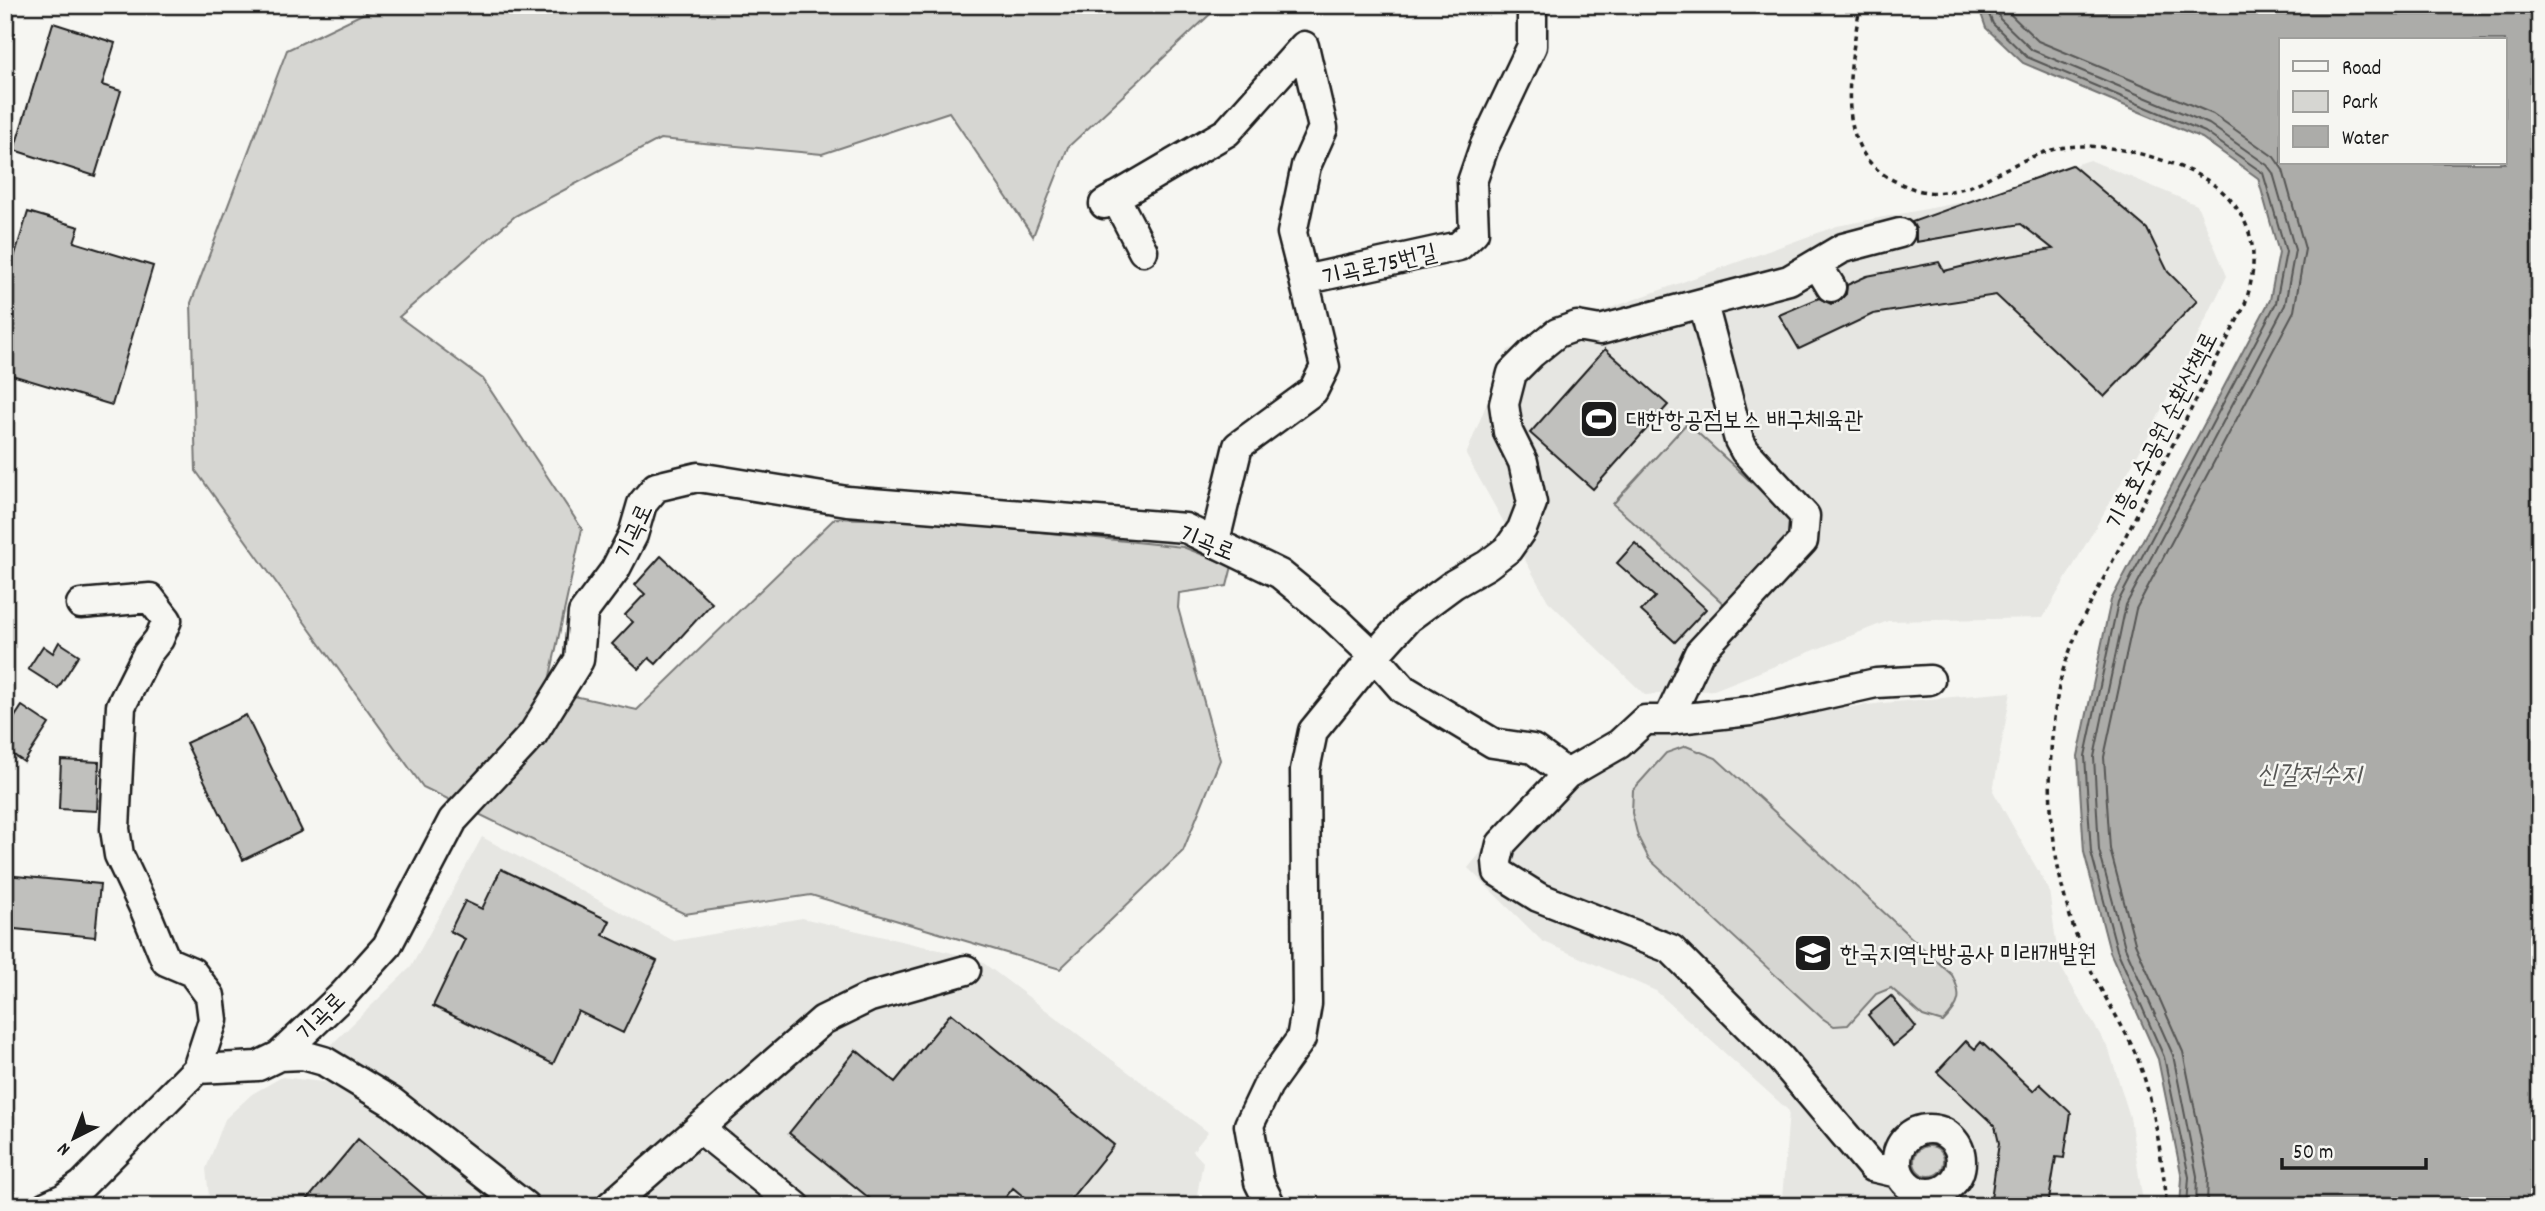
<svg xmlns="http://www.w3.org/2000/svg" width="2545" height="1211" viewBox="0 0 2545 1211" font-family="Dekko,'Poor Story',sans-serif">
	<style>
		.built { fill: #e6e6e2 }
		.green { fill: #d6d6d2; stroke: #797977; stroke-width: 2 }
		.water { fill: #acaca9; stroke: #727271; stroke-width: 2; fill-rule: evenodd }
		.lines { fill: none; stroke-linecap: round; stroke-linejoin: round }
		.shore { stroke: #565654; stroke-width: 2 }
		.building { fill: #c0c0bd; stroke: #1c1c1c; stroke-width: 2 }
		.minor-casing { stroke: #1c1c1c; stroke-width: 33 }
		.path { stroke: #1c1c1c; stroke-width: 3.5; stroke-dasharray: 5 5; stroke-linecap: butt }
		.minor { stroke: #f6f6f2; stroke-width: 28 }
		.labels { text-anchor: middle; stroke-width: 5; stroke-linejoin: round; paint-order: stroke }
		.street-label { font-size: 24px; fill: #1c1c1c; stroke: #f6f6f2 }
		.poi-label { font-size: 24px; fill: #1c1c1c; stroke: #f6f6f2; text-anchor: start }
		.water-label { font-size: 26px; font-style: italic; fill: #565654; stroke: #f6f6f2 }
	</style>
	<rect width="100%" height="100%" fill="#f6f6f2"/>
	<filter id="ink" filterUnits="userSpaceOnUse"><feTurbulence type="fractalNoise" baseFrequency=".0143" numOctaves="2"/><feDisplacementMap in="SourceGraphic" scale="14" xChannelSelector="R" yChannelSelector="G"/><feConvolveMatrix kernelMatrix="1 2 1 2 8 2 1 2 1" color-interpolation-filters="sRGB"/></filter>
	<g filter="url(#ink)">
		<path class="built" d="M2090 160 2197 205 2227 276 2148 437 2043 618 1888 621 1714 690 1645 695 1548 601 1466 455 1508 350 1575 321 1837 226 1963 202Z
			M2011 692 1993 791 2049 890 2059 964 2109 1050 2130 1117 2142 1196 2139 1206H1788L1782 1199 1789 1111 1656 991 1542 941 1468 868 1510 817 1651 733 1883 703Z
			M482 837 674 941 802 918 978 959 1208 1132 1193 1151 1203 1162 1195 1206H561L545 1203 374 1072 329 1047 411 967Z
			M282 1077 339 1084 509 1206H210L206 1169 225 1119 252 1094Z"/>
		<path class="green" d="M381 5H1220L1068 147 1033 236 949 112 822 154 660 139 515 216 399 317 483 379 582 529 547 690 637 710 835 518 942 522 1183 547 1232 566 1227 586 1179 593 1178 608 1220 760 1183 851 1060 969 811 895 685 914 423 787 196 471 191 303 287 50Z
			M1687 423 1798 525 1725 605 1613 504Z
			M1686 746 1716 758 1952 975C1963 996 1960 1005 1943 1022L1923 1016 1891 988 1876 994 1848 1025 1834 1026 1822 1018 1649 859 1638 837 1632 813 1633 790 1666 753Z
			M1914 1161a15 15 0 1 1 30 0a15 15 0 1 1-30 0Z"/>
		<path class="water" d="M1978 5H2540V1206H2180L2182 1178 2158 1059 2110 952 2084 852 2078 756 2111 600 2270 300 2279 253 2258 178 2202 138 2023 63 1986 28ZM2281 40H2505V163H2281Z"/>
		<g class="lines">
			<path class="shore" d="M1985 5 1993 24 2027 57 2205 132 2263 173 2286 252 2276 303 2118 602 2085 756 2091 852 2117 950 2164 1057 2189 1177 2187 1206
				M1995 5 2000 19 2032 50 2209 124 2267 165 2273 173 2295 250 2285 305 2126 605 2094 757 2099 850 2125 947 2173 1055 2197 1176 2196 1206
				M2006 5 2009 13 2038 41 2213 114 2274 157 2283 170 2305 249 2294 311 2136 609 2104 757 2110 849 2135 943 2183 1052 2208 1174 2207 1206"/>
		</g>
		<path class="building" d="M53 23 115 43 102 85 121 91 95 176 14 150Z
			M2072 165 2147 229 2168 272 2197 301 2104 397 1996 295 1873 314 1799 349 1779 315 1819 298 1831 304 1839 301 1846 294 1847 285 1867 276 1939 262 1944 271 1998 258 2053 249 2021 224 1916 242V229L1912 222Z
			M28 212 79 227 74 242 153 266 112 405 5 373V287Z
			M1605 349 1668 405 1593 489 1530 433Z
			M1635 543 1706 609 1675 642 1641 611 1655 597 1617 563Z
			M661 556 712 603 656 664 649 658 639 669 612 644 633 622 625 615 645 594 635 585Z
			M59 642 79 655 58 688 28 669 43 646 53 653Z
			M22 706 49 724 24 762 5 749V732Z
			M246 715 302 831 243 860 186 743Z
			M61 760 99 762 97 811 59 809Z
			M501 869 610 921 603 935 657 961 623 1033 578 1011 553 1064 433 1006 465 939 450 931 465 901 482 909Z
			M5 875 100 884 95 937 5 928Z
			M1891 996 1916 1027 1893 1046 1868 1015Z
			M951 1013 1114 1145 1065 1206H1035L1013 1188 999 1206H879L789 1133 856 1050 895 1082Z
			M1966 1041 1975 1049 1981 1042 2033 1091 2040 1084 2071 1113 2064 1158 2056 1157 2048 1206H2000L2001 1201 1991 1199 1999 1143 1995 1126 1937 1072Z
			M358 1139 437 1206H302Z"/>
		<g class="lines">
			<g class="minor-casing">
				<path id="minor" d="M1115 197 1143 251
					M1104 204 1227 132 1304 46 1323 128 1306 166 1292 233 1304 280
					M1817 264 1831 287
					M1703 304 1739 440 1745 451 1805 516 1803 541 1699 653 1668 720H1645L1619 744 1567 774 1501 844 1497 861 1498 872 1538 897 1671 949 1781 1059 1872 1167 1898 1173
					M1215 541 1238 446 1313 391 1325 367 1304 280 1459 246 1474 232 1472 182 1484 147 1532 46V5
					M81 604 150 598 167 620 159 639 147 654 121 706 115 829 119 855 145 910 166 961 192 972 210 996 213 1020 197 1069
					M1668 720 1750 711 1876 683 1930 680
					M279 1056 303 1055 324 1061 392 1102 525 1206
					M699 1128 796 1206
					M1897 1161a32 32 0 1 1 64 0a32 32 0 1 1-64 0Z
					M46 1206 64 1198 82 1185 197 1069 258 1066 279 1056 342 996 387 946 453 820 533 734 579 660 583 613 615 570 633 535 642 504 656 487 698 477 847 501 1185 528 1280 574 1335 619 1374 656 1403 689 1493 743 1533 749 1567 774
					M610 1206 823 1020 870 997 966 970
					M1271 1206 1259 1182 1249 1125 1268 1085 1301 1039 1307 1004 1305 770 1313 731 1374 656 1408 618 1454 584 1487 565 1508 549 1522 529 1532 503 1523 462 1508 432 1504 404 1512 373 1531 354 1557 333 1577 326 1600 330 1789 280 1843 248 1900 233"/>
			</g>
			<path class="path" d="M1860 5C1852 63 1828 151 1897 182 1924 195 1939 195 1968 187 1978 184 1987 178 1997 173 2018 163 2038 152 2061 148 2106 139 2198 163 2229 198 2258 232 2258 266 2244 307L2079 626C2073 644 2064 663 2060 682 2041 774 2049 882 2090 968 2106 1002 2129 1033 2141 1068 2155 1108 2160 1151 2166 1193L2165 1206"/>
			<use href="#minor" class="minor"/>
		</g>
	</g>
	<defs>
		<g id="stadium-square" transform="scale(2.0125)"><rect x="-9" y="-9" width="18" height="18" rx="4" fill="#1c1c1c" stroke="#f6f6f2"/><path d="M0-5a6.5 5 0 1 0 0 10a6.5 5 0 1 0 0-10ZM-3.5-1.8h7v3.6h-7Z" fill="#fff"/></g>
		<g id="school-square" transform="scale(2.0125)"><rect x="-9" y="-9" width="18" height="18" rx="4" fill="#1c1c1c" stroke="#f6f6f2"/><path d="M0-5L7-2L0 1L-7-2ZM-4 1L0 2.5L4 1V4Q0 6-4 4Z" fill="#fff"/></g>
	</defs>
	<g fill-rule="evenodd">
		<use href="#stadium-square" x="1599" y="419"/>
		<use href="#school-square" x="1813" y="953"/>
	</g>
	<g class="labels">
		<g class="street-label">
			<text transform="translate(1379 264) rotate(-13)" y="8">기곡로75번길</text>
			<text transform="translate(2161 430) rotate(-63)" y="8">기흥호수공원 순환산책로</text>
			<text transform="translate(633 531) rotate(-65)" y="8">기곡로</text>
			<text transform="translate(1207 542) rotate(22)" y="8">기곡로</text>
			<text transform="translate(320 1016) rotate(-45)" y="8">기곡로</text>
		</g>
		<g class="poi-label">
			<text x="1626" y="427">대한항공점보스 배구체육관</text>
			<text x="1840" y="961">한국지역난방공사 미래개발원</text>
		</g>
		<g class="water-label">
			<text x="2309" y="782">신갈저수지</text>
		</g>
	</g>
	<rect width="2545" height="1211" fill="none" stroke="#f6f6f2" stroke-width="28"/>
	<rect x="14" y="14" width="2517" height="1183" fill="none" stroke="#1c1c1c" stroke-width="2.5" filter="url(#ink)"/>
	<rect x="2279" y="38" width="228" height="126" fill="#f6f6f2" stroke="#9f9f9c" stroke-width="2"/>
	<rect x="2293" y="61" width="35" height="10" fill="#f6f6f2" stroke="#9f9f9c" stroke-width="2"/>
	<text x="2342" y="74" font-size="21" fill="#1c1c1c">Road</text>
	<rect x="2293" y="91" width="35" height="21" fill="#d6d6d2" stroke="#9f9f9c" stroke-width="2"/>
	<text x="2342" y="108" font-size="21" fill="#1c1c1c">Park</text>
	<rect x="2293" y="126" width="35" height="21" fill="#acaca9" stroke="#9f9f9c" stroke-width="2"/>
	<text x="2342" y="144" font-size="21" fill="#1c1c1c">Water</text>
	<g transform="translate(74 1138) rotate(222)" stroke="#f6f6f2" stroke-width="5" paint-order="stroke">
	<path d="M0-5L12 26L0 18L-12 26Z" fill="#1c1c1c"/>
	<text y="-10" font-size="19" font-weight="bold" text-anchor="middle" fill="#1c1c1c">N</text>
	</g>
	<path d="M2282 1158v10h144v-10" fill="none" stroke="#1c1c1c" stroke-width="3.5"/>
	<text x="2293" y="1158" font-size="21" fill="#1c1c1c" stroke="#f6f6f2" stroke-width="5" paint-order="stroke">50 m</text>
</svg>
